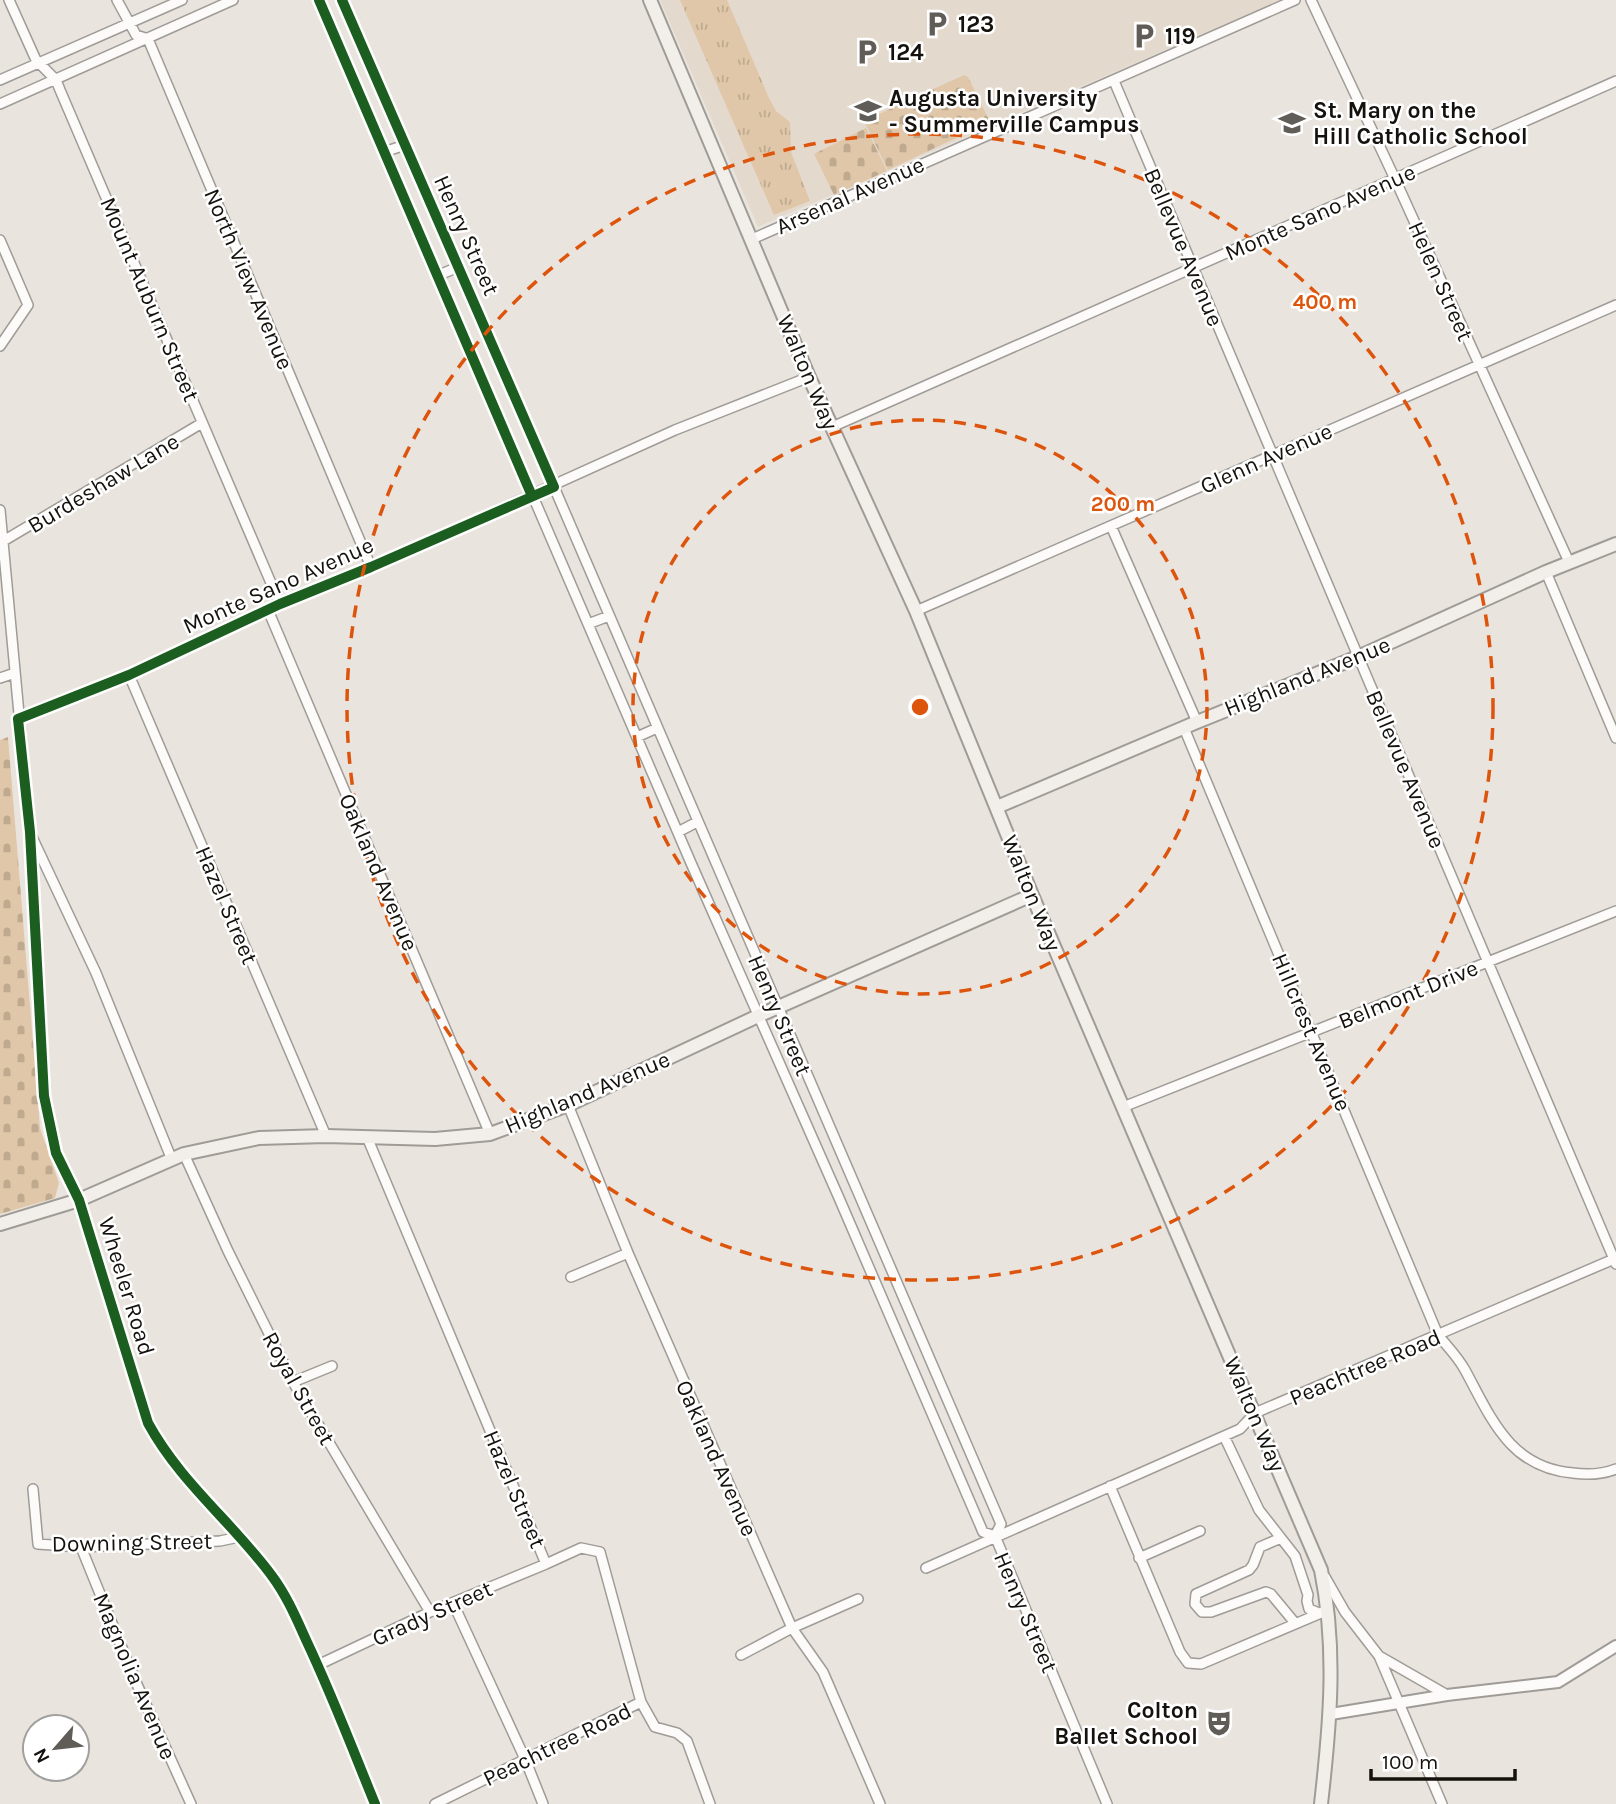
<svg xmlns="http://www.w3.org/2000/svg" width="1616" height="1804" viewBox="0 0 1616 1804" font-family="Karla,sans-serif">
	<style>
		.built { fill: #e4d9cd }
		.grass { fill: url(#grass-tufts) }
		.cemetery { fill: url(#cemetery-stones) }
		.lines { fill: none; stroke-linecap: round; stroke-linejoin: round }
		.minor-casing { stroke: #9f9b96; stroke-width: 12 }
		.tertiary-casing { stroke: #9f9b96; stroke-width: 14 }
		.secondary-casing { stroke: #9f9b96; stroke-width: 16 }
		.minor { stroke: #fcfbfa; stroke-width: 9 }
		.tertiary { stroke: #fcfbfa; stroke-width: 10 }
		.secondary { stroke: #f2efeb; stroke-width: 12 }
		.cycleway-casing { stroke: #fff; stroke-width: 15 }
		.cycleway { stroke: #1b5e20; stroke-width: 10 }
		.ring { fill: none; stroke: #dd550c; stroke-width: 3.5; stroke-dasharray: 12 9 }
		.labels { text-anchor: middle; stroke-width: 5; stroke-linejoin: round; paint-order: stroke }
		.poi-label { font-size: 23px; font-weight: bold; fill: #15120e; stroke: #fff; text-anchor: start }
		.street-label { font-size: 23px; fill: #15120e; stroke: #fff }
		.centre { fill: #dd550c; stroke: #fff; stroke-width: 3.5 }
		.ring-label { font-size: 21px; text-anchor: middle; font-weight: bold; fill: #dd550c; stroke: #fff; stroke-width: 5; stroke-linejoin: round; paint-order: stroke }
	</style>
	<defs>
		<pattern id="grass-tufts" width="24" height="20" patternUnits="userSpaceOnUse" patternTransform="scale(1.75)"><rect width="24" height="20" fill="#e0c7a9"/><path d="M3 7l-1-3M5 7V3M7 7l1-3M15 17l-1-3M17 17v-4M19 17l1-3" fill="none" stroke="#bfaa90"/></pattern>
		<pattern id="cemetery-stones" width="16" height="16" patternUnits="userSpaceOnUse" patternTransform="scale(1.75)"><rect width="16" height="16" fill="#e0c7a9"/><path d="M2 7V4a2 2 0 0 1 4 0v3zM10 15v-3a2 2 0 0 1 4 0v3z" fill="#bfaa90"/></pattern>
	</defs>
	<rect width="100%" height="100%" fill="#eae4de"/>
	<path class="built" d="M660 0H1280L758 227Z"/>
	<path class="grass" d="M680 0H727L769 98 776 111 790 122 791 152 810 201 774 215Z"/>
	<path class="cemetery" d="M964 75 968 77 990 122 888 170 864 121Z
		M866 128 887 171 834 195 814 154Z
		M8 737 40 1128 59 1183 55 1198 0 1214V740Z"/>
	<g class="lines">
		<g class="minor-casing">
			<path id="minor" d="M9 0 36 60 56 80 60 90 280 604
				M117 0 136 35 148 39 371 567
				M319 0 691 863 839 1198 983 1532 995 1536 1107 1804
				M342 0 554 487 1001 1524 995 1536
				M1311 0 1395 179 1569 562
				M0 80 182 0
				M1114 81 1616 1264
				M0 104 233 0
				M384 152 405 145
				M752 239 1295 0
				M0 240 28 305 0 346
				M437 276 458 267
				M832 427 1616 81
				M0 510 30 832 44 1096 56 1153 79 1200
				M1111 526 1197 722
				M0 543 202 423
				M1546 572 1616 738
				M268 610 490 1134
				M916 611 1616 305
				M588 624 609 616
				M129 675 326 1136
				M0 678 15 673
				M18 719 129 675 268 610 394 557 675 430 809 377
				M1184 728 1438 1335C1447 1346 1458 1357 1465 1370 1491 1418 1510 1468 1573 1473 1587 1475 1603 1474 1616 1469
				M637 737 657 728
				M678 832 697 822
				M32 837 96 973 172 1160
				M568 1105 628 1253 792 1628 823 1672 880 1804
				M1123 1107 1616 911
				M367 1137 546 1564 581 1548 600 1552 641 1702 655 1727 677 1733 687 1741 710 1804
				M184 1154 228 1251 293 1382 430 1612
				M571 1277 628 1253
				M293 1382 332 1366
				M1224 1436 1259 1510 1295 1556 1308 1595 1307 1601 1309 1609 1319 1613
				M1110 1486 1180 1652 1188 1663 1201 1664 1328 1610
				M33 1489 38 1544 81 1547 220 1541 239 1537
				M1281 1538 1260 1547 1253 1565 1249 1570 1196 1594 1195 1604 1202 1612H1211L1266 1592 1271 1594 1295 1623
				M81 1547 135 1680 191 1804
				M1139 1558 1200 1531
				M926 1568 1240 1429 1255 1413 1614 1259 1616 1261
				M1325 1577 1345 1612 1379 1656 1447 1695
				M453 1603 525 1759 543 1804
				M741 1655 792 1628 858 1599
				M1379 1656 1442 1804
				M318 1665 430 1612 546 1564
				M435 1804 641 1702"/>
		</g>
		<g class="tertiary-casing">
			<path id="tertiary" d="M79 1200 148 1423C180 1482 233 1523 272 1576 287 1596 297 1620 307 1642 332 1695 353 1750 375 1804
				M1331 1714 1447 1695 1558 1682 1616 1646"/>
		</g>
		<g class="secondary-casing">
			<path id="secondary" d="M650 0 809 377 916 611 1032 895 1321 1570C1337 1649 1330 1725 1321 1804
				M997 807 1197 722 1358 657 1546 572 1616 544
				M0 1224 79 1200 184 1154 259 1138 326 1136 435 1139 490 1134 568 1105 758 1016 1032 895"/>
		</g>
		<use href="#minor" class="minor"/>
		<use href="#tertiary" class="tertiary"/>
		<use href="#secondary" class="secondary"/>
		<g class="cycleway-casing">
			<path id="cycleway" d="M319 0 532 496
				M342 0 554 487 371 567 280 604 129 675 18 719 30 832 44 1096 56 1153 79 1200 148 1423C180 1482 233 1523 272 1576 287 1596 297 1620 307 1642 332 1695 353 1750 375 1804"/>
		</g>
		<use href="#cycleway" class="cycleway"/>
	</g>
	<g class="ring">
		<circle cx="920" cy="707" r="287"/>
		<circle cx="920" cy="707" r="573"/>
	</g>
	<defs>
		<g id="parking-bare" transform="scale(2.1)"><path d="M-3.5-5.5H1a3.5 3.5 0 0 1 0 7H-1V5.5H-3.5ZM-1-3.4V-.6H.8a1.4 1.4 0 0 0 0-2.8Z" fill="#605c57" stroke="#fff" stroke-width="2.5" paint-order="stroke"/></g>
		<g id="university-bare" transform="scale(2.1)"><path d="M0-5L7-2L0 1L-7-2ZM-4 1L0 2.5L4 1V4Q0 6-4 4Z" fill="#605c57" stroke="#fff" stroke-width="2.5" paint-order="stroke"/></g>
		<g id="school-bare" transform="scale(2.1)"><path d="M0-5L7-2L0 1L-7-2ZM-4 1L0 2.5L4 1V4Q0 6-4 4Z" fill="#605c57" stroke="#fff" stroke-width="2.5" paint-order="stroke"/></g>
		<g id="theatre-bare" transform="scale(2.1)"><path d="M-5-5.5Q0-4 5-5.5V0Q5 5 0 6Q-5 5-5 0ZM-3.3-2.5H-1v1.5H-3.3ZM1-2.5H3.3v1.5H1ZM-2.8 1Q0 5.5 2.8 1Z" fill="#605c57" stroke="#fff" stroke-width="2.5" paint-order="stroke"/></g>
	</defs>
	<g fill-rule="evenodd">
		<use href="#parking-bare" x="937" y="24"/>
		<use href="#parking-bare" x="1144" y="36"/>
		<use href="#parking-bare" x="867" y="52"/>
		<use href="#university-bare" x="868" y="111"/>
		<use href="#school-bare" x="1292" y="123"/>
		<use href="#theatre-bare" x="1219" y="1723"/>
	</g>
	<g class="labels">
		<g class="poi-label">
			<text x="958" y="32">123</text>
			<text x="1165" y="44">119</text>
			<text x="888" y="60">124</text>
			<text x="889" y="106">Augusta University<tspan x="889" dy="26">- Summerville Campus</tspan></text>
			<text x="1313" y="118">St. Mary on the<tspan x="1313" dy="26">Hill Catholic School</tspan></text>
			<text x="1198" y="1718" text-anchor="end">Colton<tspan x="1198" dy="26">Ballet School</tspan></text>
		</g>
		<g class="street-label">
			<text transform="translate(850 195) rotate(-24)" y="8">Arsenal Avenue</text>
			<text transform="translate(1320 212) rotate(-24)" y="8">Monte Sano Avenue</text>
			<text transform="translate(467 235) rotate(66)" y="8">Henry Street</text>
			<text transform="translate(1184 247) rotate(67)" y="8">Bellevue Avenue</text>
			<text transform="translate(249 279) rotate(67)" y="8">North View Avenue</text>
			<text transform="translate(1441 281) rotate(66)" y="8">Helen Street</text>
			<text transform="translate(150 299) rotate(67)" y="8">Mount Auburn Street</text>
			<text transform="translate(808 372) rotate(67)" y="8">Walton Way</text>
			<text transform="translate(1266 458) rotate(-24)" y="8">Glenn Avenue</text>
			<text transform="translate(103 483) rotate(-31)" y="8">Burdeshaw Lane</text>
			<text transform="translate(278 585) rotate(-24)" y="8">Monte Sano Avenue</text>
			<text transform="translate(1307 676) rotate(-22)" y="8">Highland Avenue</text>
			<text transform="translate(1406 769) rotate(67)" y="8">Bellevue Avenue</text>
			<text transform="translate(379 872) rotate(67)" y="8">Oakland Avenue</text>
			<text transform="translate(1032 893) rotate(68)" y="8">Walton Way</text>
			<text transform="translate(227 905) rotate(67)" y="8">Hazel Street</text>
			<text transform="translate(1408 994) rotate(-22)" y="8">Belmont Drive</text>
			<text transform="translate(780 1015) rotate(67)" y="8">Henry Street</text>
			<text transform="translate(1312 1032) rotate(67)" y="8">Hillcrest Avenue</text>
			<text transform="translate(587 1092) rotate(-23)" y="8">Highland Avenue</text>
			<text transform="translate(127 1286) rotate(73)" y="8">Wheeler Road</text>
			<text transform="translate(1365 1367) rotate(-23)" y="8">Peachtree Road</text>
			<text transform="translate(299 1388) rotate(61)" y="8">Royal Street</text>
			<text transform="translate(1255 1414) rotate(67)" y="8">Walton Way</text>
			<text transform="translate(717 1458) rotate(66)" y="8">Oakland Avenue</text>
			<text transform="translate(515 1489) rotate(67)" y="8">Hazel Street</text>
			<text transform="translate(132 1542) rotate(-1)" y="8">Downing Street</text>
			<text transform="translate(1026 1612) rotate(67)" y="8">Henry Street</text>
			<text transform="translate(432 1613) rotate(-24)" y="8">Grady Street</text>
			<text transform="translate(135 1676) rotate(67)" y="8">Magnolia Avenue</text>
			<text transform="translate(557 1744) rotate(-26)" y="8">Peachtree Road</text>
		</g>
	</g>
	<circle cx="920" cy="707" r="10" class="centre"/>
	<g class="ring-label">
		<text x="1325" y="309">400 m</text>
		<text x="1123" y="511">200 m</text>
	</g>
	<g transform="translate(56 1748) rotate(242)"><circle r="33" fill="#ffffff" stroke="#a1a09f" stroke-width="2"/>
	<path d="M0-5L12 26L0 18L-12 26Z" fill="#605c57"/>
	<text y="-10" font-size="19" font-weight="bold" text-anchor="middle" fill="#15120e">N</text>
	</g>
	<path d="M1371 1769v10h144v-10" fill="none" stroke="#15120e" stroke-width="3.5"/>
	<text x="1382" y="1769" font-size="21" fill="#15120e" stroke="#ffffff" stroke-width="5" paint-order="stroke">100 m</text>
</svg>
